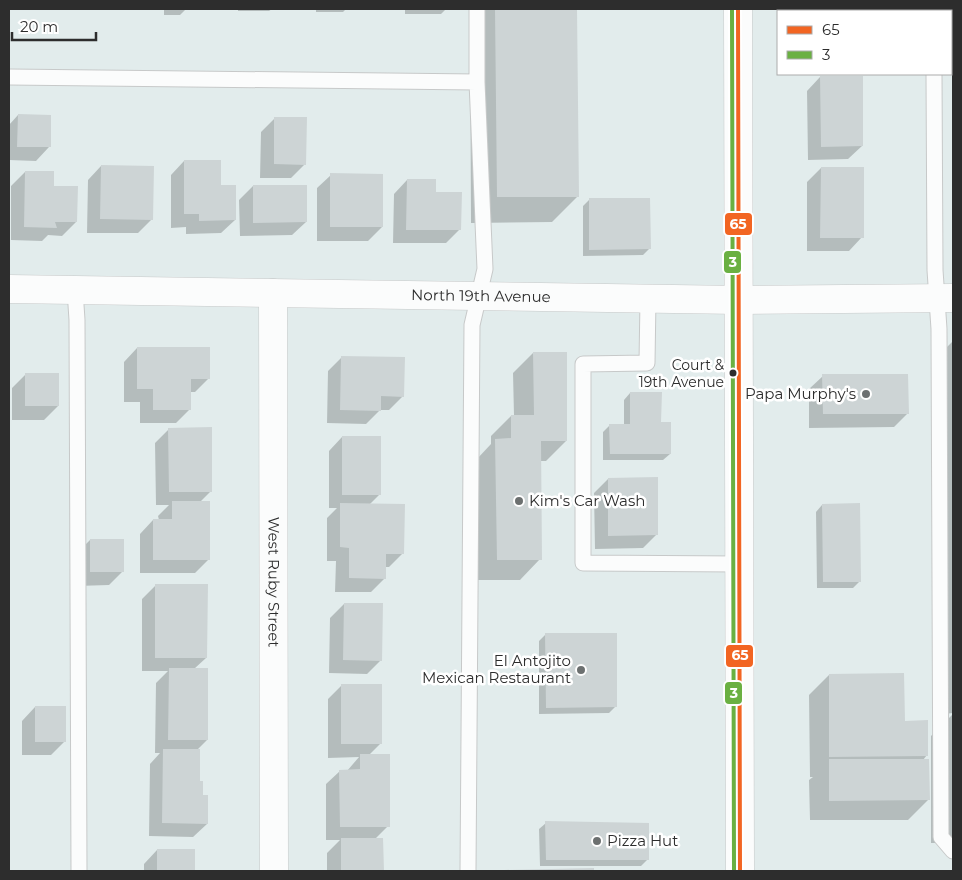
<svg xmlns="http://www.w3.org/2000/svg" width="962" height="880" viewBox="0 0 962 880" font-family="Montserrat,sans-serif">
	<style>
		.shadow { fill: #0003 }
		.building { fill: #cdd4d5 }
		.lines { fill: none; stroke-linecap: round; stroke-linejoin: round }
		.lane-casing { stroke: #c7c9c9; stroke-width: 17 }
		.street-casing { stroke: #c7c9c9; stroke-width: 29 }
		.secondary-casing { stroke: #c7c9c9; stroke-width: 29 }
		.lane { stroke: #fbfcfc; stroke-width: 15 }
		.street { stroke: #fbfcfc; stroke-width: 28 }
		.secondary { stroke: #fbfcfc; stroke-width: 28 }
		.bus-1-casing { stroke: #fff; stroke-width: 8 }
		.bus-2-casing { stroke: #fff; stroke-width: 8 }
		.bus-1 { stroke: #f26522; stroke-width: 4 }
		.bus-2 { stroke: #6ab042; stroke-width: 4 }
		.bus-dot { fill: #2d2d2d; stroke: #fff; stroke-width: 2 }
		.poi-dot { fill: #6c7070; stroke: #fff; stroke-width: 2 }
		.labels { text-anchor: middle; stroke-width: 5; stroke-linejoin: round; paint-order: stroke }
		.bus-label { font-size: 14px; fill: #2d2d2d; stroke: #fff; text-anchor: end }
		.street-label { font-size: 15px; fill: #2d2d2d; stroke: #fff }
		.poi-label { font-size: 15px; fill: #2d2d2d; stroke: #fff; text-anchor: end }
		.line-badge { stroke: #fff; stroke-width: 2 }
		.badge-label { font-size: 14px; text-anchor: middle; font-weight: bold; fill: #fff }
	</style>
	<rect width="100%" height="100%" fill="#e2ecec"/>
	<path class="shadow" d="M164 9H186L180 15H164Z
		M238 9H272L269 11H238Z
		M316 9H346L343 12H316Z
		M405 9H446L441 14H405Z
		M470 9H576L578 196 552 222 471 223Z
		M808 9H862V11H808Z
		M951 30H953V75H932L951 74Z
		M820 77 862 146 848 159 808 160 807 91Z
		M18 115 49 147 36 161 9 160V125Z
		M275 118 305 164 291 178H260L261 132Z
		M184 161 220 186 235 220 221 233 186 234V227L171 228V175Z
		M101 166 152 219 138 233H87L88 180Z
		M821 168 862 237 849 251H807V182Z
		M25 172 53 187 76 222 62 236 48 235 42 241 11 240V186Z
		M331 175 382 227 368 241H317V188Z
		M407 180 435 194 460 229 446 243H393L394 194Z
		M253 186 306 222 292 235 240 236 239 200Z
		M589 200 649 249 643 255 583 256V206Z
		M953 341V713L944 714 940 354Z
		M137 348 209 378 195 392H190V409L176 423H140V402H124V362Z
		M533 353 566 441 546 461H539L540 559 520 580H477L476 460 491 444V436L511 416H514L513 373Z
		M342 357 403 396 389 410H380L366 424 327 423 328 371Z
		M26 374 58 406 44 420H12V388Z
		M823 376 908 413 894 427 809 428V389Z
		M630 393 660 423 670 454 663 460H603V432L610 425H624V400Z
		M169 429 211 491 200 502 209 559 195 573H140V534L153 520H159L158 516 169 505H156L155 443Z
		M342 437 379 495 370 504 403 553 389 567H385V578L371 592H335L336 561H327V518L337 508H329V451Z
		M608 479 657 534 643 548 595 549 594 493Z
		M822 505 860 581 853 588H817L816 512Z
		M90 540 122 572 109 585 77 586 76 554Z
		M156 585 206 658 194 669 207 740 196 751 198 782 207 824 193 837 149 836 150 764 160 753H155L156 683 168 671H142V599Z
		M344 604 381 660 367 674 329 673 330 618Z
		M546 634 615 707 609 713 539 714V641Z
		M829 675 903 722 927 755 923 760 928 800 908 820H810L809 780 813 777H810L809 695Z
		M341 686 381 743 369 755 388 826 375 839H382V871H327V853L340 840H326V784L340 771H347L359 757 328 758V699Z
		M35 707 65 741 51 755H22V721Z
		M953 714V843H931V736Z
		M546 823 648 859 641 866H540L539 829Z
		M157 850H194V871H144V864Z
		M593 870V871H479Z"/>
	<path class="building" d="M495 9H577L579 197H497Z
		M821 9H864V11H821Z
		M951 29H953V62H951Z
		M820 76H863V146L821 147Z
		M18 114 51 115V147H17Z
		M274 117H307L306 165 274 164Z
		M184 160H221V185H236V220L199 221V214H184Z
		M101 165 154 166 153 220 100 219Z
		M821 167H864V238H820Z
		M25 171H54V186H78L77 222H55L57 228 24 227Z
		M330 173 383 174V227H330Z
		M407 179H436V192H462L461 230H406Z
		M253 185H307V222L253 223Z
		M589 198H650L651 249 589 250Z
		M137 347H210V379H191V410H153V389H137Z
		M533 352H567V441H541L542 560H497L495 439 511 438V415H534Z
		M341 356 405 357 404 397 381 396V411L340 410Z
		M25 373H59V406H25Z
		M822 374H908L909 414H823Z
		M630 392H662L661 422H671V454H610L609 424H630Z
		M212 427V492H169L168 428Z
		M342 436H381V495H342Z
		M658 477V535L608 536V478Z
		M172 501H210V560H153V519H172Z
		M340 503 405 504 404 554H386V579L349 578V548L340 547Z
		M860 503 861 582H823L822 504Z
		M90 539H124V572H90Z
		M155 584H208L207 658H155Z
		M344 603H383L382 661 343 660Z
		M545 633H617V707L546 708Z
		M169 668H208V740H168Z
		M904 673 905 721 928 720V756L829 757V674Z
		M341 684H382V744H341Z
		M35 706H66V742H35Z
		M163 749H200V781H203V795H208V824L162 823Z
		M360 754H390V827H340L339 770 360 769Z
		M829 759H929L930 800 829 801Z
		M545 821 649 823V860H546Z
		M341 838H383L384 871H341Z
		M157 849H195V871H157Z
		M594 868V871H504V870Z"/>
	<g class="lines">
		<g class="lane-casing">
			<path id="lane" d="M933 9V11
				M934 74 935 270 939 329 941 837 953 851
				M9 77 477 82
				M75 290 77 320 79 871
				M648 299 647 363 583 364V563L739 564
				M468 871 472 325 485 269 477 82V9"/>
		</g>
		<g class="street-casing">
			<g id="street">
				<path id="s1" d="M9 289 739 300 953 298"/>
				<path id="s2" d="M273 293 274 871"/>
			</g>
		</g>
		<g class="secondary-casing">
			<path id="secondary" d="M738 9 740 871"/>
		</g>
		<use href="#lane" class="lane"/>
		<use href="#street" class="street"/>
		<use href="#secondary" class="secondary"/>
		<g class="bus-1-casing">
			<path id="bus-1" d="M738 9 740 871"/>
		</g>
		<g class="bus-2-casing">
			<path id="bus-2" d="M732 9 734 871"/>
		</g>
		<use href="#bus-1" class="bus-1"/>
		<use href="#bus-2" class="bus-2"/>
	</g>
	<circle class="bus-dot" cx="733" cy="373" r="4.5"/>
	<g class="poi-dot">
		<circle cx="866" cy="394" r="5"/>
		<circle cx="519" cy="501" r="5"/>
		<circle cx="581" cy="670" r="5"/>
		<circle cx="597" cy="841" r="5"/>
	</g>
	<g class="labels">
		<g class="bus-label">
			<text x="724" y="370">Court &amp;<tspan x="724" dy="17">19th Avenue</tspan></text>
		</g>
		<g class="street-label">
			<text dy="5" stroke="none"><textPath href="#s1" startOffset="472">North 19th Avenue</textPath></text>
			<text dy="5" stroke="none"><textPath href="#s2" startOffset="289">West Ruby Street</textPath></text>
		</g>
		<g class="poi-label">
			<text x="856" y="399">Papa Murphy's</text>
			<text x="529" y="506" text-anchor="start">Kim's Car Wash</text>
			<text x="571" y="666">El Antojito<tspan x="571" dy="17">Mexican Restaurant</tspan></text>
			<text x="607" y="846" text-anchor="start">Pizza Hut</text>
		</g>
	</g>
	<g class="line-badge">
		<rect x="724" y="212" width="29" height="24" rx="5" fill="#f26522"/>
		<rect x="723" y="250" width="19" height="24" rx="5" fill="#6ab042"/>
		<rect x="725" y="644" width="29" height="24" rx="5" fill="#f26522"/>
		<rect x="724" y="681" width="19" height="24" rx="5" fill="#6ab042"/>
	</g>
	<g class="badge-label">
		<text x="738" y="229">65</text>
		<text x="733" y="267">3</text>
		<text x="740" y="660">65</text>
		<text x="734" y="698">3</text>
	</g>
	<rect width="962" height="880" fill="none" stroke="#2d2d2d" stroke-width="20"/>
	<rect x="777" y="10" width="175" height="65" fill="#ffffff" stroke="#ababab"/>
	<rect x="787" y="26" width="25" height="8" fill="#f26522" stroke="#ababab"/>
	<text x="822" y="35" font-size="15" fill="#2d2d2d">65</text>
	<rect x="787" y="51" width="25" height="8" fill="#6ab042" stroke="#ababab"/>
	<text x="822" y="60" font-size="15" fill="#2d2d2d">3</text>
	<path d="M12 32v8h84v-8" fill="none" stroke="#2d2d2d" stroke-width="2.5"/>
	<text x="20" y="32" font-size="15" fill="#2d2d2d" stroke="#ffffff" stroke-width="4" paint-order="stroke">20 m</text>
</svg>
